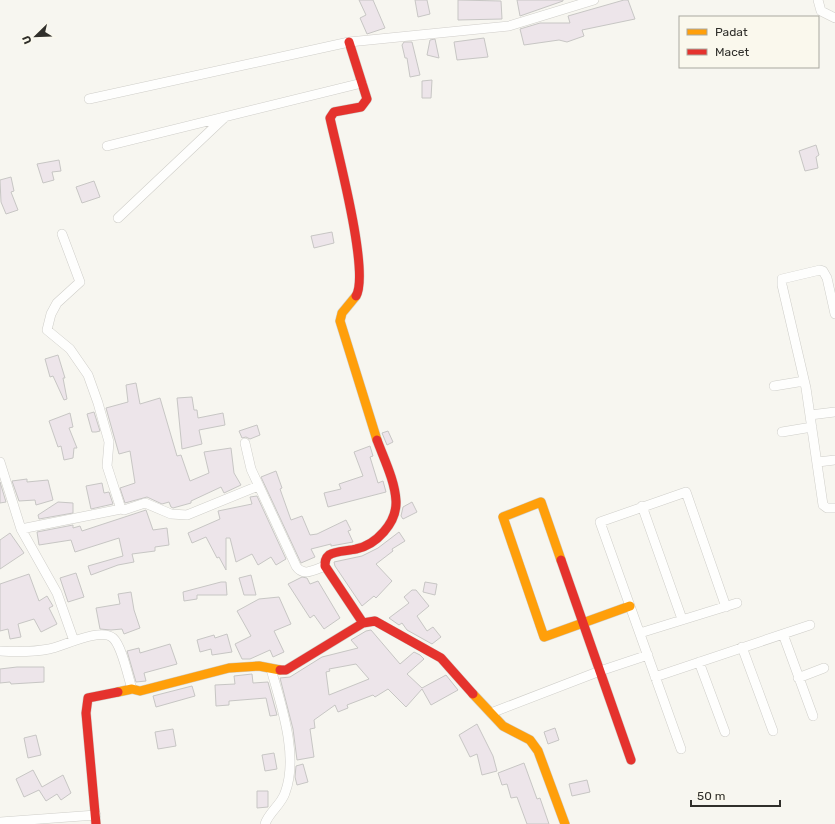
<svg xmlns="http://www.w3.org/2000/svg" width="835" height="824" viewBox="0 0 835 824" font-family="Rubik,sans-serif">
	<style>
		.building { fill: #ede5ea; stroke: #c7c6c4; fill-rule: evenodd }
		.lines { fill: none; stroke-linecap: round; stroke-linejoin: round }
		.street-casing { stroke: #cfcec9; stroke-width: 10 }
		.slow-casing { stroke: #cfcec9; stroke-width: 10 }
		.jam-casing { stroke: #cfcec9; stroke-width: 10 }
		.street { stroke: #fefefd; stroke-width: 9 }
		.slow { stroke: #ff9f0a; stroke-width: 9 }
		.jam { stroke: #e5322d; stroke-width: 9 }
	</style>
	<rect width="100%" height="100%" fill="#f7f6f0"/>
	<path class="building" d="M359 0H373L385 28 367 34 360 18 366 15Z
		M415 0H427L430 14 418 17Z
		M458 0 501 1 502 19 458 20Z
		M517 0H563V1L520 16Z
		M624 0H628L635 19 582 30 584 36 567 42 559 40 524 45 520 29 540 23H570L568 16Z
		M484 38 488 57 457 60 454 42Z
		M435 39 439 58 427 55 430 40Z
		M404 42H412L420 75 410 77 407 58H405L402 45Z
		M432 80 431 98H422V81Z
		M816 145 819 155 816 157 818 168 805 171 799 151Z
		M59 160 61 171 52 172 54 180 43 183 37 164Z
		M11 177 14 191 11 192 18 210 6 214 1 202 0 180Z
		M94 181 100 197 82 203 76 187Z
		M332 232 334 243 314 248 311 236Z
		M58 355 65 378H63L67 399 64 400 53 376 50 377 45 359Z
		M136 383 140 404 160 398 177 456 181 455 190 481 209 473 204 452 231 448 234 473 241 485 224 493 221 487 191 501V503L173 508 171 507 169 502 162 504 147 497 125 503 120 488 135 483 130 451 119 454 106 408 128 402 126 385Z
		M192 397 194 410H197L198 418 223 413 225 425 199 430 202 444 182 449 177 398Z
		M94 412 100 431 96 432H92L87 414Z
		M70 413 73 427 69 428 77 448H74L73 458 64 460 61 446 58 447 49 421Z
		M257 425 260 435 250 439 246 437 242 438 239 431Z
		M388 431 393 442 387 445 382 433Z
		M370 446 373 456 370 457 378 483 383 481 386 492 328 507 324 493 341 489 339 484 363 476 354 452Z
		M276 471 282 488 280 489 291 520 302 516 310 535 317 534 346 520 351 530 348 531 353 542 331 546V544L311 549 315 557 301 563 261 477Z
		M27 479V482L48 480 53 500 36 505 35 500 19 501 12 481Z
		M0 482 6 502 0 503Z
		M102 483 104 493 109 492 113 504 91 509 86 486Z
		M257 496 286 559 276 565 271 557 258 565 252 554 236 562 230 538H226V570L219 557 217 558 206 537 192 543 188 533 220 519 218 511 252 504 250 497Z
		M58 502 73 503V513L39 519 38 515Z
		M412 502 417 512 403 519 401 516 403 507Z
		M146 510 153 530 167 528 169 545 155 547V551L132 554 134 562 118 565 91 575 88 566 123 556 119 538 75 552 71 540 39 545 37 532 73 525V528L80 526 82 531Z
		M399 532 405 541 392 549 393 551 376 564 392 581 376 598 374 596 362 606 335 566 334 562 362 556 378 548Z
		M10 533 24 553 0 569V540Z
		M76 573 84 597 68 602 60 578Z
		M29 574 39 601 47 596 53 606 49 608 57 624 41 632 34 619 18 624 21 637 10 639 8 629 0 631V584Z
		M251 575 256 595H244L239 578Z
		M302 577 307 578 310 584 318 581 340 618 324 629 314 615 310 618 288 584Z
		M221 582H226L227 595H197V599L184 601 183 592Z
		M425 582 437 584 435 595 423 592Z
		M412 590H416L429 606 417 616 427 631 433 627 441 637 432 644 407 630 402 623 399 625 389 618 409 603 404 597Z
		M131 592 134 610 140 628 124 634 122 629 111 630 100 629 96 608 120 604 118 594Z
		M279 597 291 624 274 631 284 652 273 657 270 650 250 659H242L235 644 251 636 237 611 259 599Z
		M371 630 400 664 414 652 420 655 424 659 407 674 422 688 446 675 458 690 431 705 422 689 406 707 388 689 375 697 373 695 347 705 348 708 338 712 335 705 314 720 315 728 310 729 314 757 297 760 293 729 280 678 290 677 322 657 358 648 351 640 366 631ZM356 664 369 679 329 695 326 672 330 671 329 669Z
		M227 634 232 652 212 655 211 649 200 652 197 640 214 635 215 638Z
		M170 644 177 664 144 673 146 681 136 682 127 651 139 648 140 653Z
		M17 667H44V682L11 684 10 682 0 683V669Z
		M252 674 253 683 268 682 277 715 270 716 266 698 229 701V705L216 706 215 685 235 684 234 676Z
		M192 686 195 696 156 707 153 696Z
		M477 724 493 756 497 771 482 775 477 754 470 757 459 735Z
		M555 728 559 740 548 744 544 732Z
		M173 729 176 746 158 749 155 732Z
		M36 735 41 755 28 758 24 738Z
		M274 753 277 769 265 771 262 755Z
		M524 763 537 799 540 798 549 824H527L517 797 511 798 507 784 502 785 498 773Z
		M303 764 308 782 297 785 295 777 296 766Z
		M33 770 42 787 63 775 71 793 61 800 57 794 46 801 39 790 24 797 16 779Z
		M587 780 590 792 572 796 569 784Z
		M257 791H268V807L257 808Z"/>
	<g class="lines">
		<g class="street-casing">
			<path id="street" d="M818 0 821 11 835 18
				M89 99 349 42 509 26 594 0
				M107 146 362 83
				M118 218 225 117
				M62 234 80 282 57 303 51 314 47 330 70 349 88 375 98 403 109 442 107 466 121 509 124 510 145 503 171 514 187 515 258 486
				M835 314 827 278 823 271 820 270 782 279V285L806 388 823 505 827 508H835
				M774 386 804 381
				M810 415 835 412
				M782 432 812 427
				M245 443 251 469 296 566C303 577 314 570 325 566
				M0 462 21 529 57 593 74 641
				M818 462 835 460
				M642 506 682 619
				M21 529 121 509
				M640 633 737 603
				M783 634 813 716
				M742 647 773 731
				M0 651C16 652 33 652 49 649 64 646 101 627 113 638 122 646 128 677 132 689
				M699 662 725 732
				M655 677 810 625
				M798 678 824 668
				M491 713 600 671 648 655
				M681 749 600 522 686 492 726 607
				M0 822 96 815
				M265 824C269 812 281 805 285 793 299 756 281 705 271 669"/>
		</g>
		<g class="slow-casing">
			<path id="slow" d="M356 296 342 313 340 321 377 440
				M561 560 541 502 503 517 544 637 630 606
				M118 692 132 689 140 691 229 668 259 666 280 670
				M473 694 503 726 530 740 538 751 565 824"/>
		</g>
		<g class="jam-casing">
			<path id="jam" d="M349 42 367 99 361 107 334 112 330 118C337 150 370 273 356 296
				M561 560 631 760
				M363 623 325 566C325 562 325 558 329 555 335 551 348 551 356 549 376 545 397 523 396 501 395 481 384 459 377 440
				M280 670H286L363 623 375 621 441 658 473 694
				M96 824 86 713 88 698 118 692"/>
		</g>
		<use href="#street" class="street"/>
		<use href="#slow" class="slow"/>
		<use href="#jam" class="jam"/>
	</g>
	<rect x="679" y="16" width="140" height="52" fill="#faf8ed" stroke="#a9a89f"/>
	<rect x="687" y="29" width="20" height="6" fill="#ff9f0a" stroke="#a9a89f"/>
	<text x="715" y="36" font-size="12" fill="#302f2b">Padat</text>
	<rect x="687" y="49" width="20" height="6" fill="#e5322d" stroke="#a9a89f"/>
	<text x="715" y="56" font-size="12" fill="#302f2b">Macet</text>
	<g transform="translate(36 36) rotate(247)" stroke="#faf8ed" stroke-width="3" paint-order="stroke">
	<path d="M0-3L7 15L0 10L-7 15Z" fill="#302f2b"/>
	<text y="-6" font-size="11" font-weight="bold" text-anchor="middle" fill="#302f2b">U</text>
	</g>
	<path d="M691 800v6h89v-6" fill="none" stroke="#302f2b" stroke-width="2"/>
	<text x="697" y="800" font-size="12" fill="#302f2b" stroke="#faf8ed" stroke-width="3" paint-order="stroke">50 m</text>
</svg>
